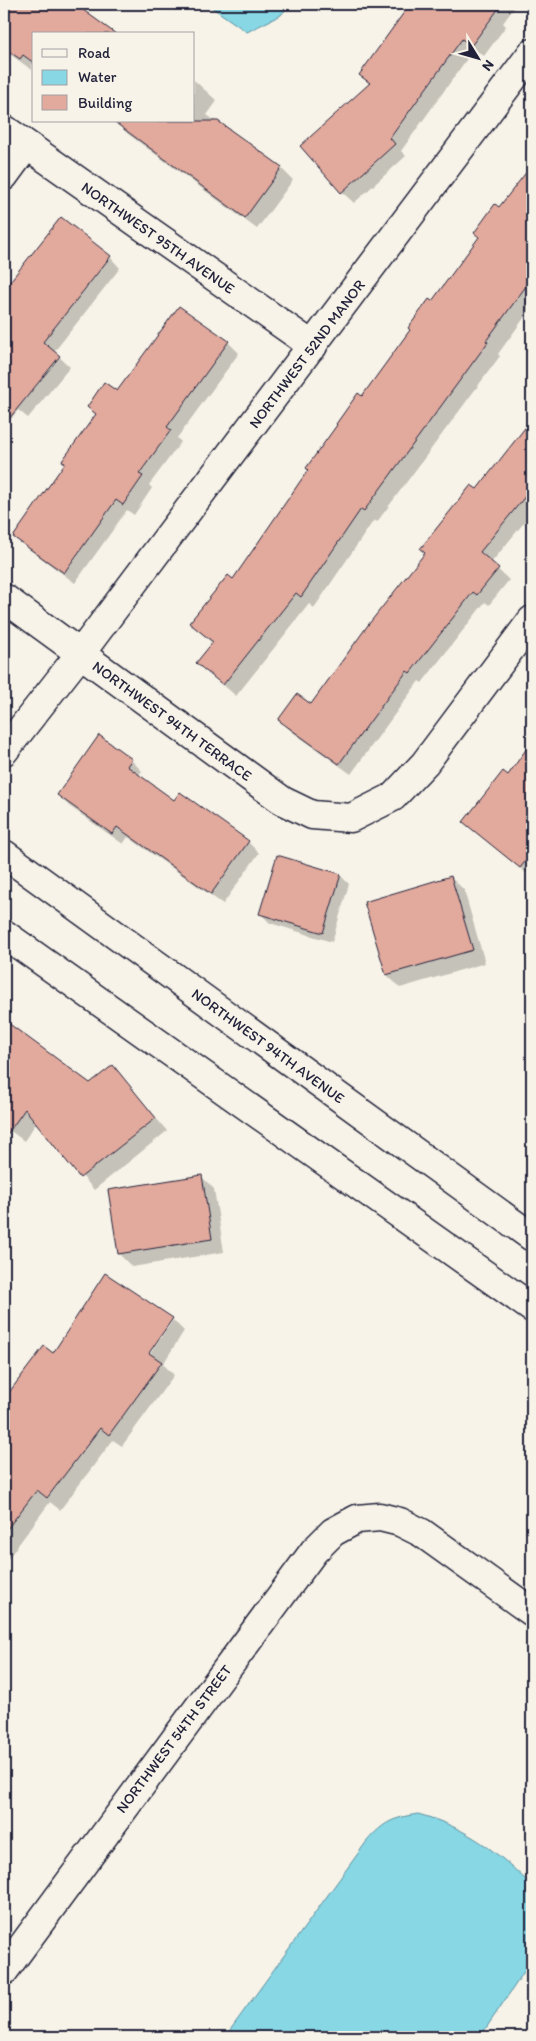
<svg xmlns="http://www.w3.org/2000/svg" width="536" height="2041" viewBox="0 0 536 2041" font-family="Itim,sans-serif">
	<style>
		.water { fill: #87d7e4; stroke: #5f8fa0 }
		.shadow { fill: #0003 }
		.building { fill: #e2a99d; stroke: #22223b }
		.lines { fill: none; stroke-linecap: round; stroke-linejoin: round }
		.street-casing { stroke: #22223b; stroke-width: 31 }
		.secondary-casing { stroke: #22223b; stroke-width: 31 }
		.street { stroke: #f7f3e8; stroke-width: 28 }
		.secondary { stroke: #f7f3e8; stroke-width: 28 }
		.labels { text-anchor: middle; stroke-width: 5; stroke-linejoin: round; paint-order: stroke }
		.street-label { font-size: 15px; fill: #22223b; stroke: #f7f3e8 }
	</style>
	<rect width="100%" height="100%" fill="#f7f3e8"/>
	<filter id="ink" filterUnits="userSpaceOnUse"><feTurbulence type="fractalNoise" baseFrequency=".02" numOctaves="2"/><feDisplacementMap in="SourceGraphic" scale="10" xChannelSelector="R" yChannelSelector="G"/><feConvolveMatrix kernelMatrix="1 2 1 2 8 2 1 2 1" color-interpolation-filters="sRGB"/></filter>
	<g filter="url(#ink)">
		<path class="water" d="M207 4H290L281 15 247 32Z
			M418 1814C466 1827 497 1851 532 1886V1960L480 2037H225L367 1841C384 1822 392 1818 418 1814Z"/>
		<path class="shadow" d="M4 4H73L114 34H34L32 70 4 50Z
			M412 4H517L503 23 506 26 484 56 474 49 401 151 406 156 354 203 342 192 370 85 361 75Z
			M194 80 217 101 207 115 281 168 293 180 257 229 128 134 116 122 194 121Z
			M532 167V307L498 354 500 356 377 522 374 520 314 608 309 604 236 696 198 663 213 644 191 623 233 581 362 398Z
			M110 257 120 268 54 352 70 367 28 418 18 410 4 428V300L20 280Z
			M228 342 239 353 177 438 181 442 149 485 152 488 134 515 127 510 75 583 26 547 15 537 67 464 97 415 88 407Z
			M532 421V513L491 563 509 580 489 605 485 602 422 683 419 681 351 774 291 731 280 720 311 705Z
			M4 675 9 680 4 688Z
			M532 743V878L465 822 508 777Z
			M131 760 142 771 138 776 174 802 248 842 259 853 223 904 128 837 123 844 69 806 58 795Z
			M340 875 349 884 332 942 270 923 261 914Z
			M451 877 464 890 485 963 400 988 387 975 366 903Z
			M4 1008 10 1014 4 1022 90 1085 113 1067 167 1131 94 1190 37 1122 24 1141 4 1126Z
			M201 1176 214 1189 224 1252 132 1267 119 1254 109 1191Z
			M105 1274 173 1320H170L144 1358 146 1359 173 1320 184 1331 163 1364 174 1375 122 1446 113 1440 60 1510 50 1502 4 1564V1403L25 1376 54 1354Z"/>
		<path class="building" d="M13 4H75L116 34H34V63L23 55 20 59 4 48V17Z
			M410 4H502L471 46 462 39 390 138 395 144 341 193 300 146 370 83 359 75Z
			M113 121H218L282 167 245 218Z
			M532 165V278L486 341 488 342 364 511 361 509 301 597 296 593 223 685 196 663 213 642 189 623 228 575 233 579 308 470 306 468 337 425 336 424 358 393 362 396 410 330 408 328 429 299 432 301 479 237 474 233 495 204 499 207Z
			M61 217 111 256 43 342 60 356 4 425V289Z
			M179 306 229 341 167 427 171 430 139 474 143 476 123 505 116 500 64 573 13 537 65 463 62 461 96 414 87 407 104 382 117 391Z
			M532 419V488L480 552 499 568 477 595 473 592 410 673 407 671 339 764 278 720 297 694 311 704 368 625 425 553 420 549 471 485 477 489Z
			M99 735 132 759 127 766 174 800 180 792 249 841 211 894 117 827 112 834 57 795Z
			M532 741V853L520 868 463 822 503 771 508 775Z
			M277 855 341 874 323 933 259 914Z
			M451 876 473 950 386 975 364 902Z
			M4 1020 90 1083 113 1065 156 1118 80 1178 25 1109 4 1139Z
			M202 1175 212 1239 118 1254 108 1190Z
			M105 1273 173 1318 149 1353 162 1362 109 1435 100 1428 47 1498 37 1490 4 1533V1399L44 1346 53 1353Z"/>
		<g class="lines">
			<g class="street-casing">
				<path id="street" d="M4 129 313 346
					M4 176 26 146
					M4 598 283 801 312 815 351 818 393 797 425 763 532 620
					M4 751 80 654 532 53
					M4 1971 314 1551 333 1532 357 1519 380 1517 400 1522 422 1533 532 1612"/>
			</g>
			<g class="secondary-casing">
				<path id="secondary" d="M4 854 532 1237
					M4 934 532 1308"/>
			</g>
			<use href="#street" class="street"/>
			<use href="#secondary" class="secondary"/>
		</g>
	</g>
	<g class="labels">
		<g class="street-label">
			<text transform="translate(158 238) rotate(35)" y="5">NORTHWEST 95TH AVENUE</text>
			<text transform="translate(307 354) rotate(-53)" y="5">NORTHWEST 52ND MANOR</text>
			<text transform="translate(172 721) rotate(36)" y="5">NORTHWEST 94TH TERRACE</text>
			<text transform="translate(268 1046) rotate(36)" y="5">NORTHWEST 94TH AVENUE</text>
			<text transform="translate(174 1739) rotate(-53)" y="5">NORTHWEST 54TH STREET</text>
		</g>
	</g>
	<rect width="536" height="2041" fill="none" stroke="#f7f3e8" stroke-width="20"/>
	<rect x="10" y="10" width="516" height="2021" fill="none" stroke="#22223b" stroke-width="2" filter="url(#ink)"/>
	<rect x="32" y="32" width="162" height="90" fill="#f7f3e8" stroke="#a29fa3"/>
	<rect x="42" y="49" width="25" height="8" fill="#f7f3e8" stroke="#a29fa3"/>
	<text x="78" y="58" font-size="15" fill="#22223b">Road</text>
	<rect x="42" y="70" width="25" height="15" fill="#87d7e4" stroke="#a29fa3"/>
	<text x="78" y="82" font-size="15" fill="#22223b">Water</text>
	<rect x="42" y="95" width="25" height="15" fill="#e2a99d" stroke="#a29fa3"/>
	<text x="78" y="108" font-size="15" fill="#22223b">Building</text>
	<g transform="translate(478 58) rotate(127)" stroke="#f7f3e8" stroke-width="4" paint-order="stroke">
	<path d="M0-4L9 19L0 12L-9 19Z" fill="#22223b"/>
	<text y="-8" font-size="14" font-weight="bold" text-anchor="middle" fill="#22223b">N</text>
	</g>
</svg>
